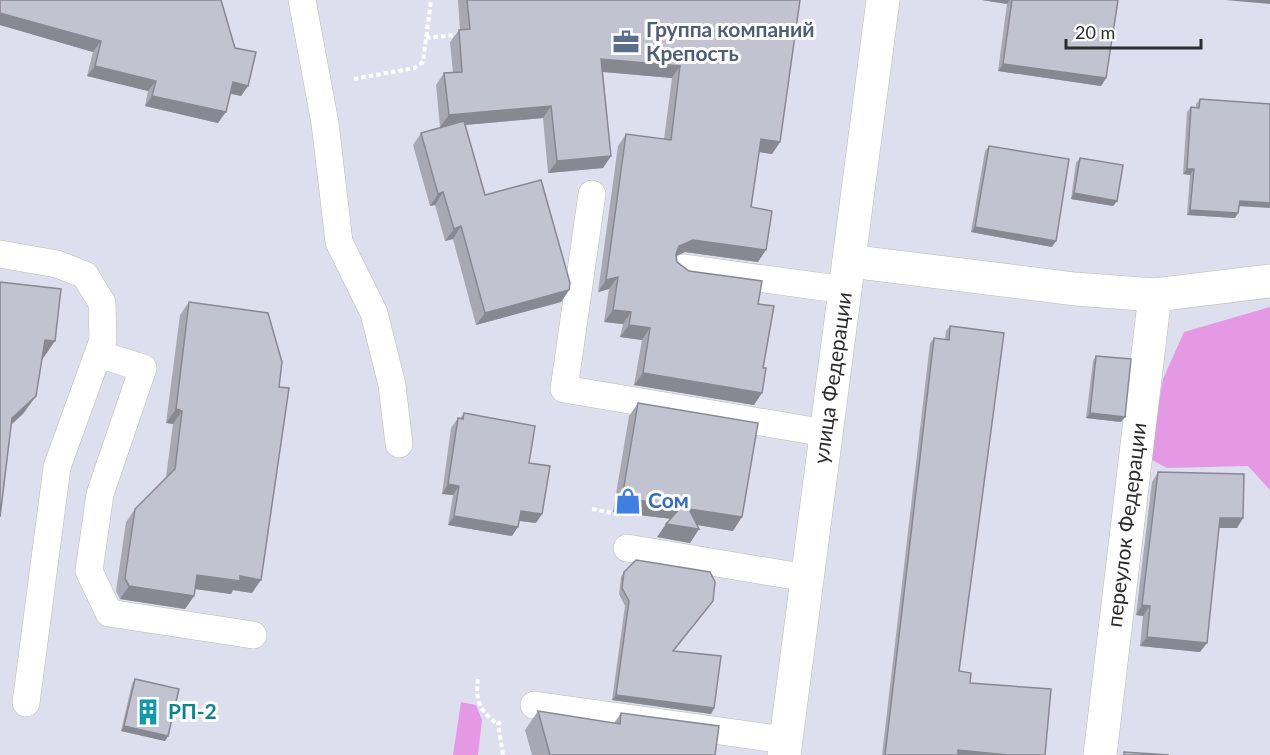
<svg xmlns="http://www.w3.org/2000/svg" width="1270" height="755" viewBox="0 0 1270 755" font-family="Lato,sans-serif">
	<style>
		.green { fill: #e599e5 }
		.lines { fill: none; stroke-linecap: round; stroke-linejoin: round }
		.service-casing { stroke: #babcae; stroke-width: 28 }
		.minor-casing { stroke: #babcae; stroke-width: 34 }
		.secondary-casing { stroke: #babcae; stroke-width: 34 }
		.path { stroke: #fff; stroke-width: 4; stroke-dasharray: 4.5 3; stroke-linecap: butt }
		.service { stroke: #fff; stroke-width: 27 }
		.minor { stroke: #fff; stroke-width: 33 }
		.secondary { stroke: #fff; stroke-width: 33 }
		.wall { fill: #a7a8b3 }
		.shaded-wall { fill: #888892 }
		.building { fill: #c2c3d0; stroke: #888892; stroke-width: 1.5 }
		.labels { text-anchor: middle; stroke-width: 6; stroke-linejoin: round; paint-order: stroke }
		.service-label { font-size: 21px; font-weight: bold; fill: #4e5e75; stroke: #fff; text-anchor: start }
		.street-label { font-size: 21px; fill: #2c2c2c; stroke: #fff }
		.shop-label { font-size: 21px; font-weight: bold; fill: #366cbe; stroke: #fff; text-anchor: start }
		.culture-label { font-size: 21px; font-weight: bold; fill: #0d838f; stroke: #fff; text-anchor: start }
	</style>
	<rect width="100%" height="100%" fill="#dddfee"/>
	<path class="green" d="M1270 307V490L1248 466 1167 468 1150 459 1163 379 1184 332Z
		M461 702 476 705 482 720 478 755H453Z"/>
	<g class="lines">
		<g class="service-casing">
			<path id="service" d="M302 0 325 123 339 242 374 313 392 385 399 444
				M592 194 564 389 826 433
				M0 254 57 264 85 275 102 303 103 340 57 467 26 703
				M683 268 845 290
				M98 354 143 368 100 494 89 571 109 613 253 635
				M627 548 807 578
				M534 705 785 740"/>
		</g>
		<g class="minor-casing">
			<path id="minor" d="M849 261 1075 289 1155 295 1270 281
				M1100 755 1155 295"/>
		</g>
		<g class="secondary-casing">
			<path id="secondary" d="M784 755 883 0"/>
		</g>
		<path class="path" d="M426 38 457 35
			M354 79 414 68 423 62 431 0
			M592 509 613 513
			M478 679C475 700 480 712 498 724
			M501 722 498 724 503 755"/>
		<use href="#service" class="service"/>
		<use href="#minor" class="minor"/>
		<use href="#secondary" class="secondary"/>
	</g>
	<path class="wall" d="M0 0 235 48 248 86 241 96 230 94 218 123 145 106 148 91 87 76 93 52 0 25Z
		M458 0H800L780 142 772 154 759 152 751 207 758 262 685 252 676 256 677 262 689 271 758 304 754 405 634 385 642 340 620 337 623 324 604 322 609 289 598 292 618 146 626 134 664 139 672 78 603 72 611 156 603 168 548 173 543 118 465 125 485 195 569 290 561 302 476 325 453 239 445 241 435 205 430 206 413 145 421 133 444 127H440L436 85 444 73H453L450 42 459 30H460Z
		M982 0H1118L1106 78 1101 86 998 71 1007 4Z
		M1200 99 1239 206 1235 218 1187 215 1190 175 1183 174 1187 112 1191 107H1196V104Z
		M989 146 1052 247 971 232 985 151Z
		M1080 158 1117 201 1113 206 1071 199 1076 163Z
		M189 302 252 593 233 590 231 594 195 589 194 596 185 609 120 599 116 591 126 522 135 509 166 477 173 424 166 423 180 315Z
		M950 326 959 671 970 683 1045 755H882L930 343 934 338 945 339 946 331Z
		M1096 356 1121 422 1086 418 1093 361Z
		M638 403 733 531 697 525 699 529 690 543 657 537 671 519 613 512 629 416Z
		M464 413 529 463 536 523 519 521 512 536 448 525 453 495 442 494 451 428 458 418 460 419Z
		M1158 472 1243 518 1237 528H1219L1200 652 1140 646 1143 616 1136 615 1152 482Z
		M624 572 674 651 714 708 711 714 612 700 625 606 619 594 621 577Z
		M135 679 168 736 165 741 121 731 132 684Z
		M538 711 614 723 621 713 715 755H532L525 730Z"/>
	<path class="shaded-wall" d="M982 0H1010L1007 4Z
		M1225 0H1270V4Z
		M0 13 101 41 93 52 0 25Z
		M601 59 680 66 672 78 593 71Z
		M1003 64 1106 78 1101 86 998 71Z
		M95 66 156 81 148 91 87 76Z
		M233 82 248 86 241 96 226 92Z
		M152 96 226 112 218 123 145 106Z
		M551 106 543 118 440 127 449 115Z
		M761 139 780 142 772 154 752 151Z
		M611 156 603 168 548 173 557 161Z
		M1187 169H1194L1190 175 1183 174Z
		M443 192 435 205 430 206 438 194Z
		M1074 193 1117 201 1113 206 1071 199Z
		M1240 201 1270 203V208L1236 206Z
		M1190 210 1238 213 1235 218 1187 215Z
		M461 226 453 239 445 241 454 229Z
		M975 227 1056 241 1052 247 971 232Z
		M693 240 766 250 758 262 685 252 671 258 679 246Z
		M618 277 609 289 598 292 606 280Z
		M569 290 561 302 476 325 485 313Z
		M613 310 631 312 623 324 604 322Z
		M629 325 650 328 642 340 620 337Z
		M45 340 55 341 42 360 32 358Z
		M643 373 762 393 754 405 634 385Z
		M36 396 23 414 0 435 12 418Z
		M176 409 182 411 173 424 166 423Z
		M1090 413 1125 417 1121 422 1086 418Z
		M448 484 459 486 453 495 442 494Z
		M622 498 682 506 673 519 613 512Z
		M689 509 742 517 733 531 680 522Z
		M521 511 542 514 536 523 514 520Z
		M454 516 518 527 512 536 448 525Z
		M1220 518H1243L1237 528H1213Z
		M666 524 699 529 690 543 657 537Z
		M197 575 240 576 261 580 252 593 233 590 231 594 188 588Z
		M129 586 194 596 185 609 120 599Z
		M1142 605 1150 606 1143 616 1136 615Z
		M1147 637 1207 643 1200 652 1140 646Z
		M616 695 714 708 711 714 612 700Z
		M124 726 168 736 165 741 121 731Z
		M958 750 1008 755H955Z"/>
	<path class="building" d="M0 0H221L235 48 256 52 248 86 233 82 226 112 152 96 156 81 95 66 101 41 0 13V15Z
		M467 0H800L780 142 761 139 751 207 772 211 766 250 693 240 679 246 676 254 677 262 689 271 762 281 758 304 774 306 763 368H766L762 393 643 373 650 328 629 325 631 312 613 310 618 277 606 280 626 134 671 140 680 66 601 59 611 156 557 161 551 106 449 115 444 73 462 72 459 30 470 29Z
		M1012 0H1118L1106 78 1003 64Z
		M1200 99 1270 104V203L1240 201 1238 213 1190 210 1194 169H1187L1191 107 1199 108Z
		M464 121 485 195 541 180 570 283 569 290 485 313 461 226 454 229 443 192 438 194 421 133Z
		M989 146 1069 159 1056 241 975 227Z
		M1080 158 1123 165 1117 201 1074 193Z
		M0 282 61 289 55 341 45 340 36 396 12 418 0 517Z
		M189 302 268 313 282 362 279 387 289 388 261 580 240 576V581L197 575 194 596 129 586 125 578 135 509 175 469 182 411 176 409Z
		M950 326 1004 333 959 671 971 673 970 683 1051 689 1045 755H1008L958 750V755H885L934 338 949 340Z
		M1096 356 1131 359 1125 417 1090 413Z
		M638 403 758 423 742 517 689 509 699 529 666 524 682 506 622 498Z
		M464 413 535 426 529 463 550 466 542 514 521 511 518 527 454 516 459 486 448 484 458 418 463 419Z
		M1158 472 1244 474 1243 518H1220L1207 643 1147 637 1150 606 1142 605Z
		M636 560 710 572 715 582 713 601 673 651 721 656 714 708 616 695 629 601 622 588 624 572Z
		M135 679 179 689 168 736 124 726Z
		M538 711 620 724 621 713 719 726 715 755H550Z
		M1124 752 1169 755H1124Z"/>
	<defs>
		<g id="office-bare" transform="scale(2.07)"><path d="M-6-3h4V-5.5h4V-3h4V5H-6ZM-1-4.5V-3h2v-1.5ZM-6 0V1H6V0Z" fill="#5c6f8a" stroke="#fff" stroke-width="2.5" paint-order="stroke"/></g>
		<g id="shop-bare" transform="scale(2.07)"><path d="M-5-2.5h2.3a2.7 3.5 0 0 1 5.4 0H5L5.5 6h-11ZM-1.5-2.5h3a1.5 2.3 0 0 0-3 0Z" fill="#3f7fe0" stroke="#fff" stroke-width="2.5" paint-order="stroke"/></g>
		<g id="building-bare" transform="scale(2.07)"><path d="M-4-6H4V6H1V3H-1V6H-4ZM-2.5-4.3h1.7v1.8h-1.7ZM.8-4.3h1.7v1.8H.8ZM-2.5-1h1.7V.8h-1.7ZM.8-1h1.7V.8H.8Z" fill="#0f9aa8" stroke="#fff" stroke-width="2.5" paint-order="stroke"/></g>
	</defs>
	<g fill-rule="evenodd">
		<use href="#office-bare" x="626" y="42"/>
		<use href="#shop-bare" x="628" y="501"/>
		<use href="#building-bare" x="148" y="712"/>
	</g>
	<g class="labels">
		<g class="service-label">
			<text x="646" y="37">Группа компаний<tspan x="646" dy="24">Крепость</tspan></text>
		</g>
		<g class="street-label">
			<text transform="translate(833 378) rotate(-82)" y="7">улица Федерации</text>
			<text transform="translate(1127 525) rotate(-83)" y="7">переулок Федерации</text>
		</g>
		<g class="shop-label">
			<text x="648" y="508">Сом</text>
		</g>
		<g class="culture-label">
			<text x="168" y="719">РП-2</text>
		</g>
	</g>
	<path d="M1066 39v9h135v-9" fill="none" stroke="#2c2c2c" stroke-width="3"/>
	<text x="1075" y="39" font-size="18" fill="#2c2c2c" stroke="#ffffff" stroke-width="4.5" paint-order="stroke">20 m</text>
</svg>
